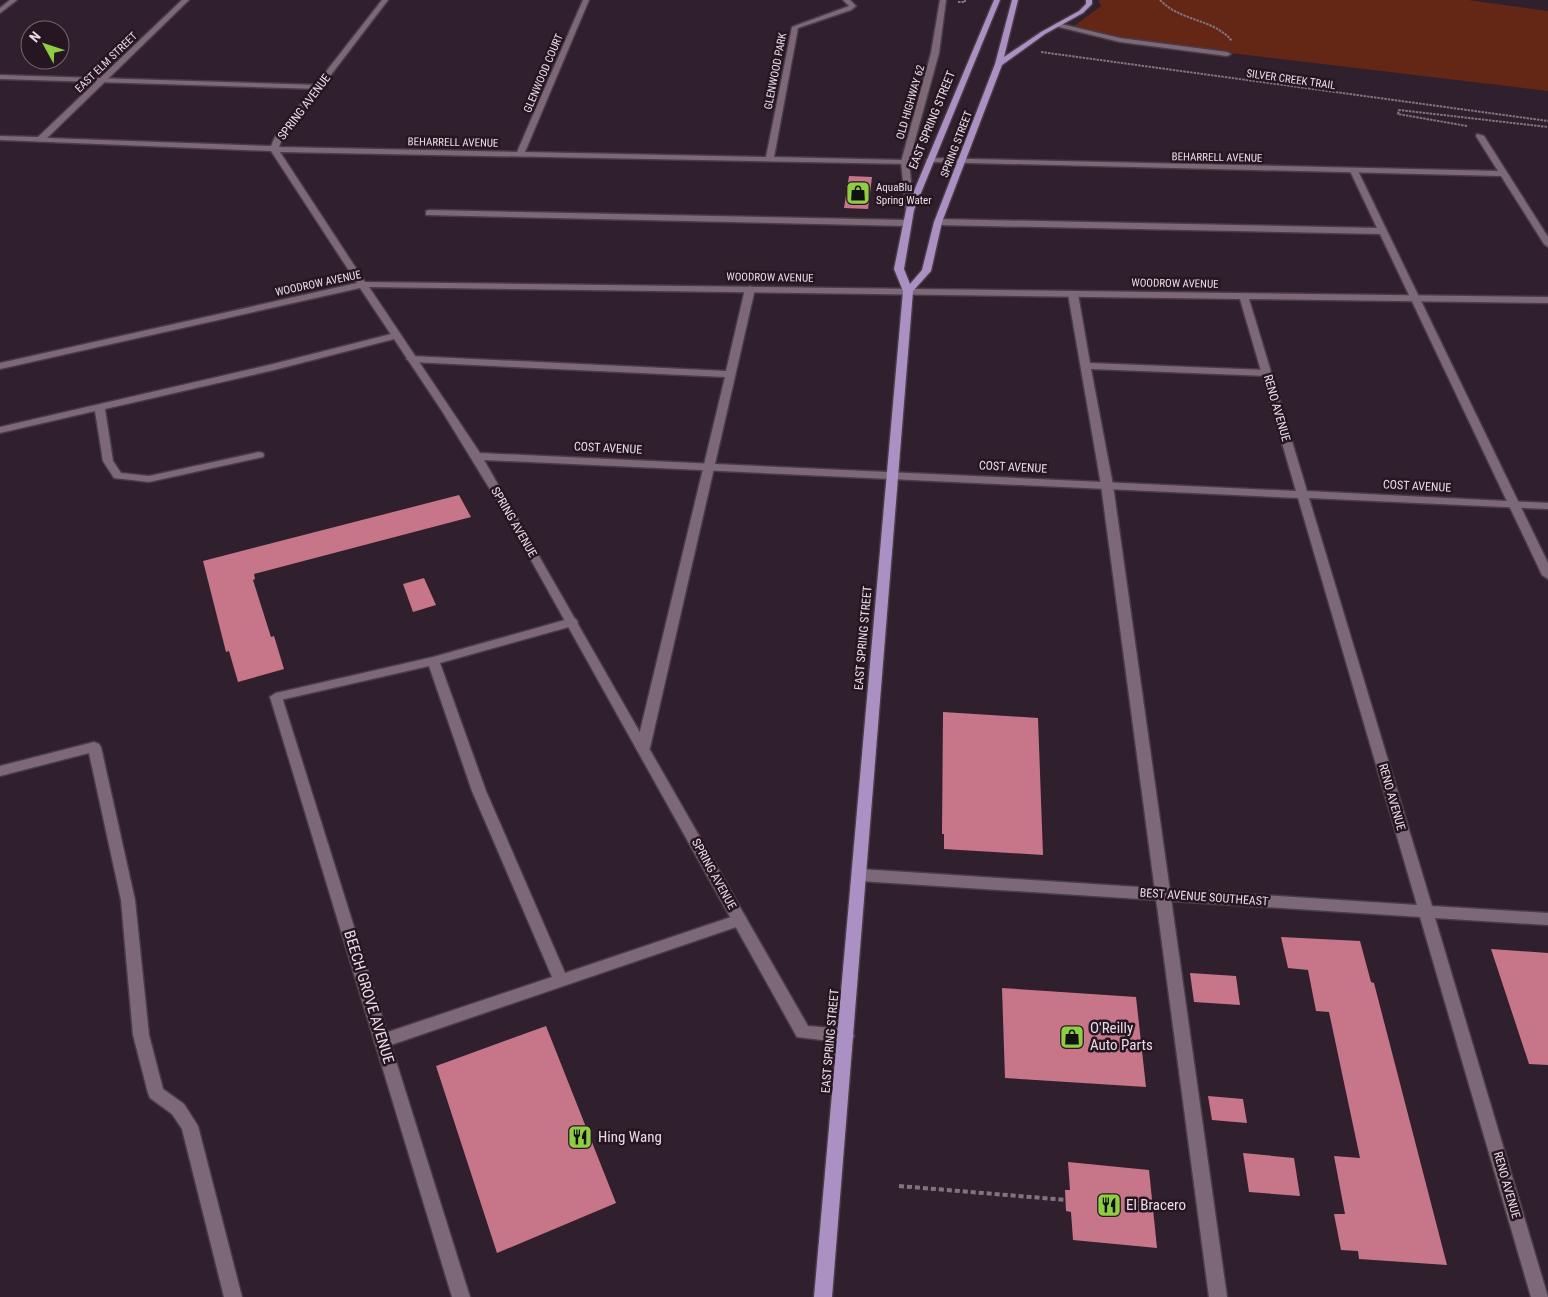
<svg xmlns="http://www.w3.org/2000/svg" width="1548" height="1297" viewBox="0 0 1548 1297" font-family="'Roboto Condensed',sans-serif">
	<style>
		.green { fill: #642716 }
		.building { fill: #c77689 }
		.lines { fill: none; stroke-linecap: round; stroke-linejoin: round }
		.service-casing { stroke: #493b47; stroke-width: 3 }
		.minor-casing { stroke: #493b47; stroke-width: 3 }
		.tertiary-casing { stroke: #493b47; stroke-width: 3 }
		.primary-casing { stroke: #493b47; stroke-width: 3 }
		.path-far1 { stroke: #82747f; stroke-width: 2; stroke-dasharray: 2.5 1; stroke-linecap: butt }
		.path { stroke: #82747f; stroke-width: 4; stroke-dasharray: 5 3; stroke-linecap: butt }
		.service { fill: #7c6877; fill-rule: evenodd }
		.minor { fill: #7c6877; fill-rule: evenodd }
		.tertiary { fill: #7c6877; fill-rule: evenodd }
		.primary { fill: #aa90c3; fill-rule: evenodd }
		.labels { text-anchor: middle; stroke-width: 5; stroke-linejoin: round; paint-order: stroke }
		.far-street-label { font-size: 11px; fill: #e8dde6; stroke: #261622 }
		.far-poi-label { font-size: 11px; fill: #e8dde6; stroke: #261622; text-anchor: start }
		.street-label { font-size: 12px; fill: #e8dde6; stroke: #261622 }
		.near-street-label { font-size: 15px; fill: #e8dde6; stroke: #261622 }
		.near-poi-label { font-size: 15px; fill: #e8dde6; stroke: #261622; text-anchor: start }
	</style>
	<rect width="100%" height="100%" fill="#301f2c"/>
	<path class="green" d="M1098 0H1468L1548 11V91L1147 43 1091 33 1074 26 1101 6Z"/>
	<path class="building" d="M849 176 872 177 868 209 844 208Z
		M459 495 471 517 254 574 255 579 253 580 271 637 274 636 284 669 238 682 229 651 226 652 203 561Z
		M424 578 436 605 413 612 403 584Z
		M943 712 1038 718 1043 855 944 849V834H942Z
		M1281 937 1360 941 1371 982 1374 983 1447 1265 1359 1259 1358 1251 1341 1250 1334 1214H1345L1334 1156 1360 1158 1329 1012 1316 1011 1308 970 1288 968Z
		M1491 949 1548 953V1065L1529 1064Z
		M1190 973 1236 976 1240 1005 1194 1002Z
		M1002 988 1136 997 1146 1087 1005 1078Z
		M546 1026 616 1203 497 1253 436 1066Z
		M1208 1096 1243 1099 1247 1123 1212 1120Z
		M1243 1153 1294 1158 1300 1196 1249 1192Z
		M1068 1162 1149 1170 1157 1248 1073 1240 1071 1212 1066 1211 1065 1190H1070Z"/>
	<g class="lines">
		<g class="service-casing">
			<path id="service" d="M1057 23 1120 38 1227 52 1231 54 1227 56 1120 42 1055 26 1054 25Z
				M0 75 319 85 323 87 319 89 0 79Z
				M1351 169 1358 171 1548 563V579L1542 575 1380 234 938 225 934 222 938 219 1377 228 1350 171Z
				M429 210 906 220 910 223 906 226 426 215V211Z
				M750 286 755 289 650 748 648 751H638L636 748 725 377 411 362 406 359 411 356 726 371 745 289Z
				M1073 291 1078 294 1090 363 1267 370 1272 373 1267 376 1091 369 1113 485 1227 1297H1209L1101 485 1068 294Z
				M395 333 400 336 398 338 274 370 105 409 113 461 121 473 149 476 259 452 263 453 264 455 263 457 149 482 114 478 103 461 95 411 0 433V427L273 364Z
				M572 618 576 619 578 622 576 625 440 663 486 791 565 973 740 914 745 916 747 920 745 924 382 1048 376 1046 374 1041 376 1036 552 977 472 791 429 666 276 701 270 697 276 693 433 657Z
				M94 742 99 744 101 747 135 900 149 1035 163 1089 184 1104 198 1126 242 1297H224L182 1129 172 1114 150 1098 148 1093 133 1035 121 900 89 753 0 776V766Z"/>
		</g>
		<g class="minor-casing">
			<path id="minor" d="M10 0H17L0 13V8Z
				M182 0H189L47 138 271 146 275 137 382 0H388L282 139 279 147 517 152 583 0H589L525 152 766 157 792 27 849 6 843 0H850L856 6 851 10 798 28 774 157 905 160H908V164L280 152 365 282 1548 297V303L1249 299 1307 491 1548 503V509L1309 498 1432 906 1548 913V925L1435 918 1548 1297H1531L1420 917 860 881 855 879 853 875 855 871 860 869 1417 905 1298 498 484 460 808 1026 846 1029 852 1031 854 1036 852 1041 846 1043 797 1037 507 517 442 411 360 288 0 369V363L357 283 271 151 0 140V136L38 137ZM369 287 1240 299 1296 491 480 453Z
				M1477 134 1484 136 1548 237V247L1544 244 1501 176 930 162 926 160 930 158 1498 171 1476 136Z
				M276 693 282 697 470 1297H452L270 697Z"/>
		</g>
		<g class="tertiary-casing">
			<path id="tertiary" d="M940 0H946L939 53 909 162 914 210 910 213 906 210 901 162 931 53Z"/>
		</g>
		<g class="primary-casing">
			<path id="primary" d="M994 0H1000L914 210 904 269 910 284 922 270 934 222 995 64 1012 0H1018L1004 57 1041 32 1079 11 1086 4V0H1092V4L1083 13 1045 34 1002 65 942 222 931 271 913 291 832 1297H814L903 291 894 269 906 210Z"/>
		</g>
		<path class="path-far1" d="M1160 0C1181 22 1213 18 1232 41
			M958 2H965V0
			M1041 52 1548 121
			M1467 126 1398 114 1399 110 1548 127"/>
		<path class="path" d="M899 1186 1066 1200"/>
		<use href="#service" class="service"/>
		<use href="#minor" class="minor"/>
		<use href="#tertiary" class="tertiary"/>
		<use href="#primary" class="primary"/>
	</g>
	<defs>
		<g id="shop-square" transform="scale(1.25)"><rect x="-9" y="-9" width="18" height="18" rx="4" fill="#8fcd42" stroke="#261622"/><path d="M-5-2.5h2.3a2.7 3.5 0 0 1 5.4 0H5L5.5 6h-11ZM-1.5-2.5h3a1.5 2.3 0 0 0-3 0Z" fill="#111"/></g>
		<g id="restaurant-square" transform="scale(1.25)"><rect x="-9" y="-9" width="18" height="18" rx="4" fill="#8fcd42" stroke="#261622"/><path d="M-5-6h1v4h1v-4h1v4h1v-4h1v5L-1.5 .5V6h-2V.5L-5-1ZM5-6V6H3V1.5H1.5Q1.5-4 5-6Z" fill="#111"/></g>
	</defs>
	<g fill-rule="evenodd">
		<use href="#shop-square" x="858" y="193"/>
		<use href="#shop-square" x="1072" y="1037"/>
		<use href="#restaurant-square" x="580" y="1137"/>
		<use href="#restaurant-square" x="1109" y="1205"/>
	</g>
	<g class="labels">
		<g class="far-street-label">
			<text transform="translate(106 62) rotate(-44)" y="4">EAST ELM STREET</text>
			<text transform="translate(775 71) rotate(-79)" y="4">GLENWOOD PARK</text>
			<text transform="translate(543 73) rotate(-67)" y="4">GLENWOOD COURT</text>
			<text transform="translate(1291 79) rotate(8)" y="4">SILVER CREEK TRAIL</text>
			<text transform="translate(910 102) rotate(-74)" y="4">OLD HIGHWAY 62</text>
			<text transform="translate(453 142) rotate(1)" y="4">BEHARRELL AVENUE</text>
			<text transform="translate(956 144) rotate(-69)" y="4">SPRING STREET</text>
			<text transform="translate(1217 157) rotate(1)" y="4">BEHARRELL AVENUE</text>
			<text transform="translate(770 277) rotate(1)" y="4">WOODROW AVENUE</text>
			<text transform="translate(318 283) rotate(-12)" y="4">WOODROW AVENUE</text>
			<text transform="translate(1175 283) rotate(1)" y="4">WOODROW AVENUE</text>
		</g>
		<g class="far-poi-label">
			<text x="876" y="191">AquaBlu<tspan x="876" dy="13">Spring Water</tspan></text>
		</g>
		<g class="street-label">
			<text transform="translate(304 107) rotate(-53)" y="4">SPRING AVENUE</text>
			<text transform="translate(932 120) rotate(-68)" y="4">EAST SPRING STREET</text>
			<text transform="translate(1277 408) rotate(74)" y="4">RENO AVENUE</text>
			<text transform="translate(608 448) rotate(3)" y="4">COST AVENUE</text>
			<text transform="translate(1013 467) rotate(3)" y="4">COST AVENUE</text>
			<text transform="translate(1417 486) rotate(3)" y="4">COST AVENUE</text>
			<text transform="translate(514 522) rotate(60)" y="4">SPRING AVENUE</text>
			<text transform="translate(863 638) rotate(-85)" y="4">EAST SPRING STREET</text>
			<text transform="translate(1392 797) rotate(74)" y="4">RENO AVENUE</text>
			<text transform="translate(714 874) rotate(61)" y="4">SPRING AVENUE</text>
			<text transform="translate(1204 897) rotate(4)" y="4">BEST AVENUE SOUTHEAST</text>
			<text transform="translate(830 1041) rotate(-85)" y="4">EAST SPRING STREET</text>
			<text transform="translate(1507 1185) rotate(74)" y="4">RENO AVENUE</text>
		</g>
		<g class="near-street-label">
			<text transform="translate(369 997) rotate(73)" y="5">BEECH GROVE AVENUE</text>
		</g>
		<g class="near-poi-label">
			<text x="1090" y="1033">O'Reilly<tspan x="1090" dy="17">Auto Parts</tspan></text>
			<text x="598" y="1142">Hing Wang</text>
			<text x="1126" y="1210">El Bracero</text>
		</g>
	</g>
	<g transform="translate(45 45) rotate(310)"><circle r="24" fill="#261622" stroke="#746670"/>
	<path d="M0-4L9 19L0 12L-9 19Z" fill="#8fcd42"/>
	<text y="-8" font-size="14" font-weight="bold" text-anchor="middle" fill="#e8dde6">N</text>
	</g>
</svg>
